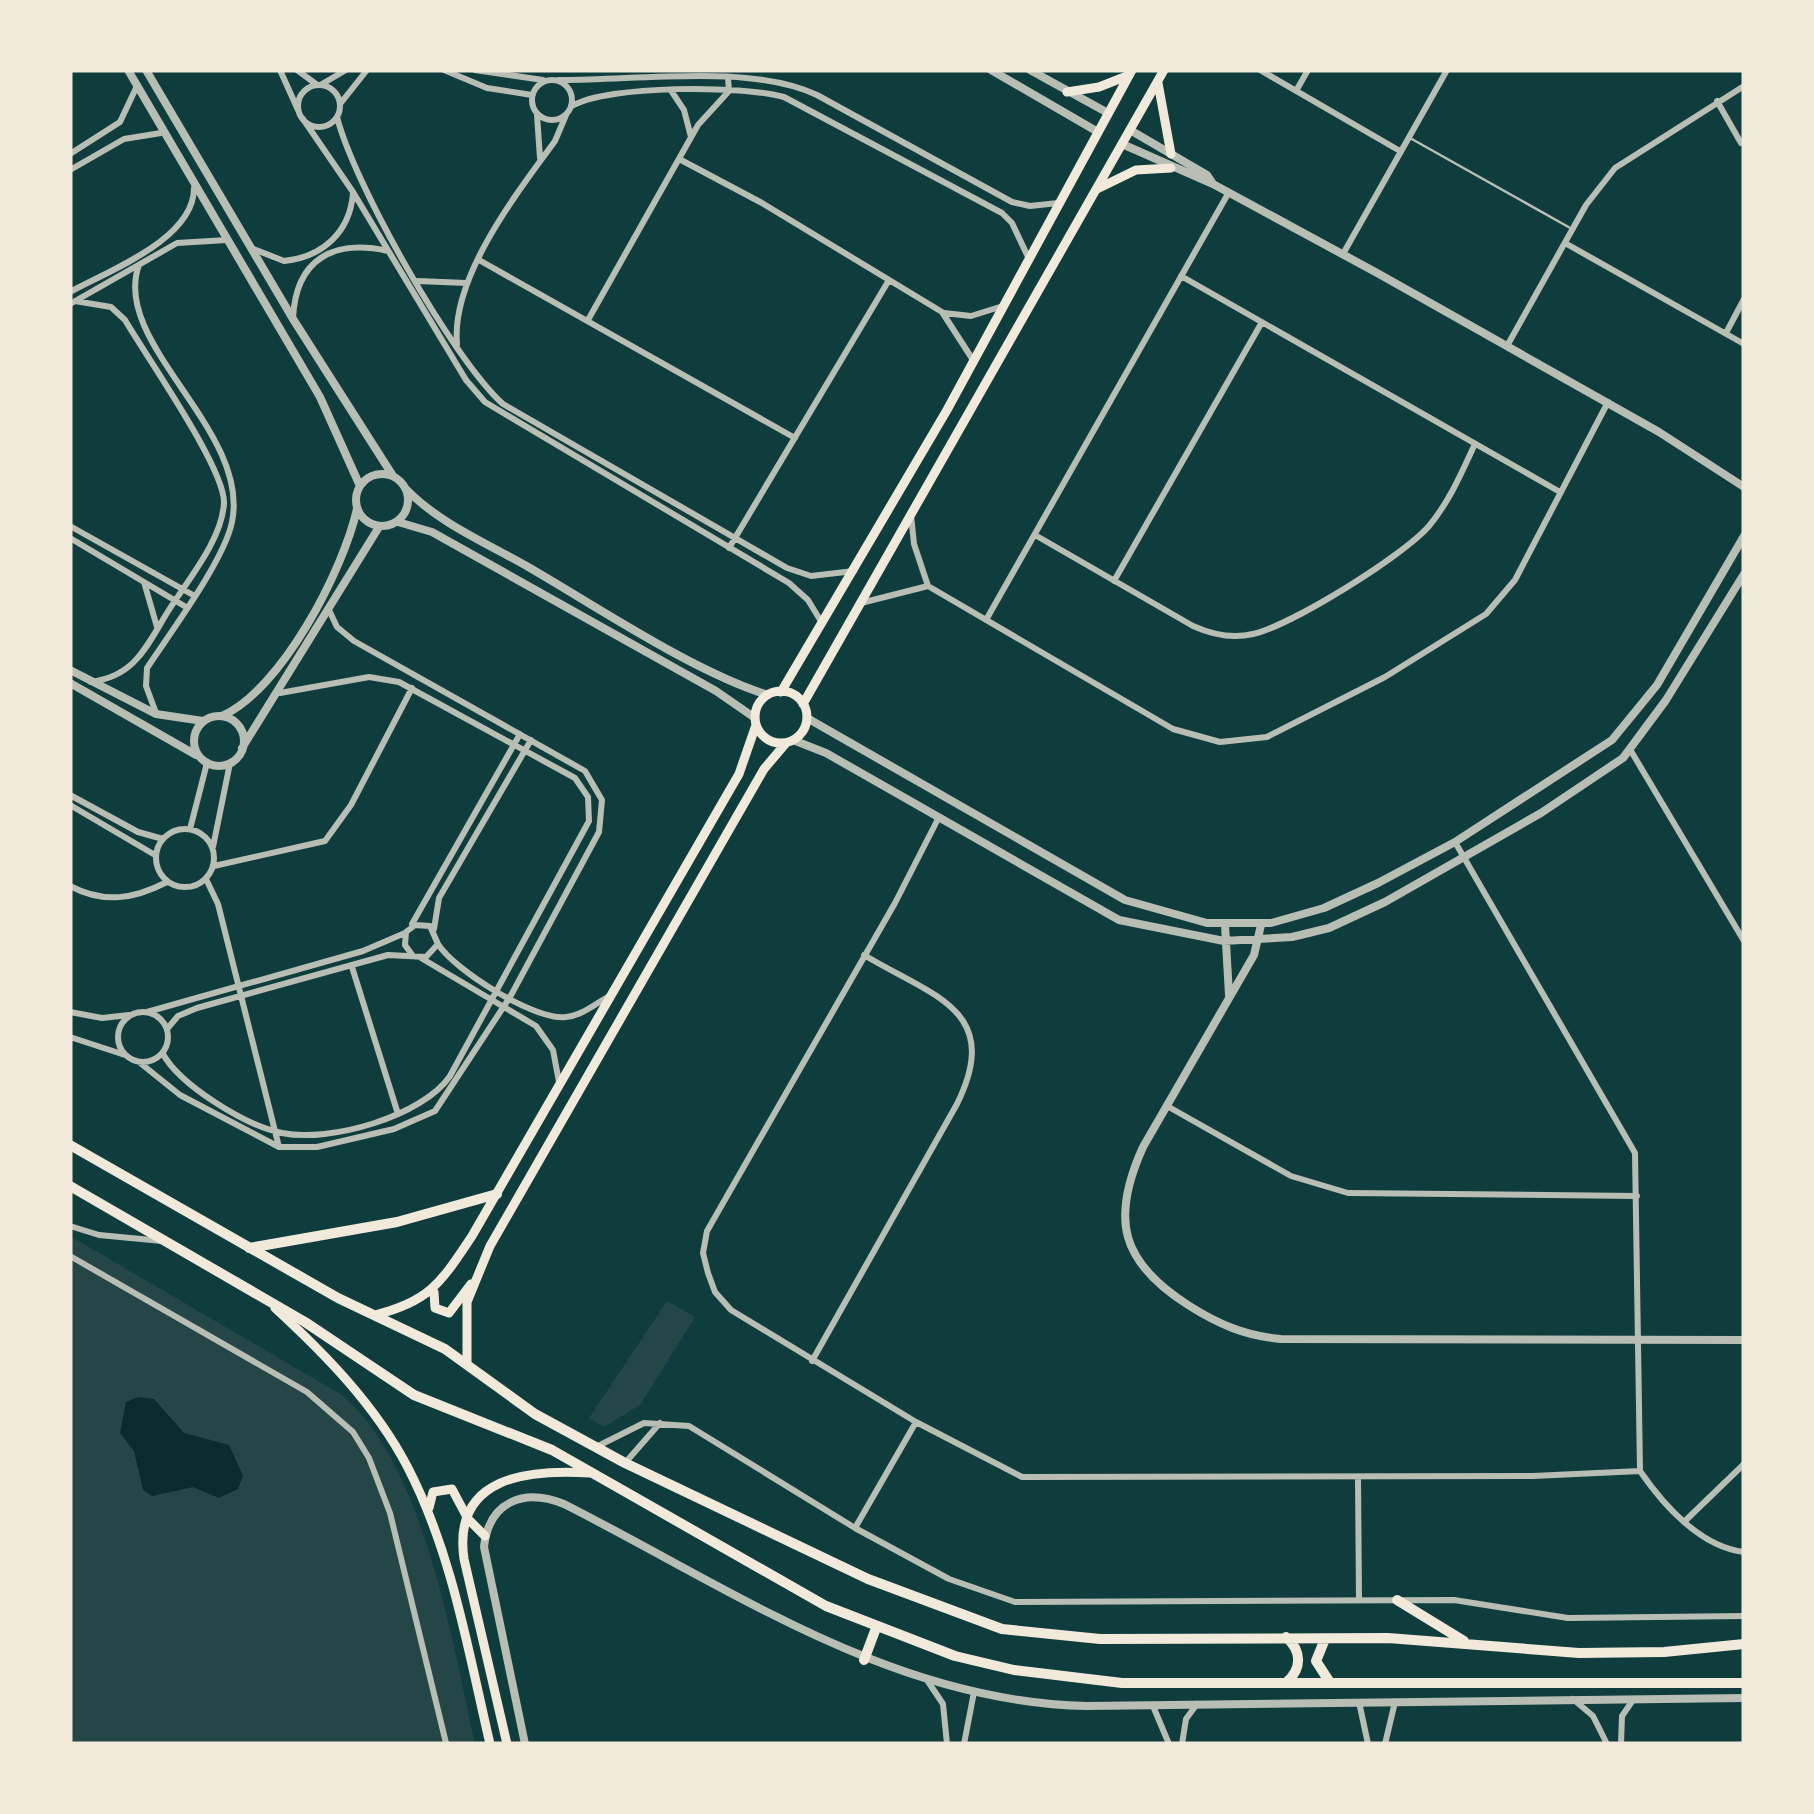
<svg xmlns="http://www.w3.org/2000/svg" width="1814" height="1814" viewBox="0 0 1814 1814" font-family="'Libre Baskerville',serif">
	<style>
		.green { fill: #244646 }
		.water { fill: #0a2a2b }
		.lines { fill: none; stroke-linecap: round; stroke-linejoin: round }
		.service { stroke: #b8beb3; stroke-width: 2.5 }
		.minor { stroke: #b8beb3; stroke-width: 6 }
		.tertiary { stroke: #b8beb3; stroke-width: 8 }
		.secondary { stroke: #f1e9da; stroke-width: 9 }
		.primary { stroke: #f1e9da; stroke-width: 10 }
	</style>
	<rect width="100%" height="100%" fill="#0f3d3e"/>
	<path class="green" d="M70 1236 342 1395C424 1464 452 1641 475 1744H70Z
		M667 1301 695 1317 640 1405 604 1427 589 1418Z"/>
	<path class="water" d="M138 1397 154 1399 184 1433 229 1445 243 1476 238 1489 219 1498 193 1487 152 1496 143 1490 134 1451 120 1433 126 1402Z"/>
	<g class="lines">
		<path class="service" d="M1410 138 1572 229"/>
		<path class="minor" d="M280 70 298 110
			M297 70 316 84
			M444 70 487 88 532 95
			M475 70 543 80
			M1260 70 1400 151
			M532 100a20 20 0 1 1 40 0a20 20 0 1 1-40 0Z
			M558 80C634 81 749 63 817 95L1012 202 1030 206 1058 203
			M322 84 346 70
			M298 106a21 21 0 1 1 42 0a21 21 0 1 1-42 0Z
			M1296 91 1308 70
			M672 92 684 110 691 137
			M1717 101 1741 143
			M340 104 367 70
			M572 106C608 85 742 85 784 97L1002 213 1012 223 1029 259
			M537 115 540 158
			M337 117C354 184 452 358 503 404L787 568 811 576 854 571
			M303 119 353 192 466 380 485 402 789 583 808 600 822 623
			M70 154 120 122 136 88
			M681 160 762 203 942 312 973 360
			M70 170 124 139 161 133
			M1565 243 1744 344
			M251 248 284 261C323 257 350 232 353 193
			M1343 254 1447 70
			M479 260 795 438
			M139 265C110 343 251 430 232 522 224 561 170 633 147 668L146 686 156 713
			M1181 276 1560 492
			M418 281 466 283
			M70 292C110 270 194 239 194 188
			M75 301 111 307 125 320C146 356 225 468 224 503 222 541 186 582 167 613 146 647 135 676 91 682
			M70 304 177 243 227 240
			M944 313 971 316 1003 306
			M293 318C296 259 333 239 388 251
			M588 320 698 125 729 91 728 78
			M1726 333 1744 299
			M457 344C451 277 517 193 555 141L566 115
			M1507 346 1586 205 1615 168 1744 86
			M911 515 914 544 928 586
			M70 526 193 595
			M1035 535 1193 626C1213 635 1232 639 1253 634 1292 625 1403 556 1429 526 1449 502 1461 474 1474 446
			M70 538 186 607
			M729 548 889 280
			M1114 581 1262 322
			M144 582 157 627
			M928 586 1173 729 1220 742 1267 737 1385 677 1486 614 1515 580 1608 402
			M861 603 928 586
			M986 620 1229 192
			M1631 751 1744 941
			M70 795 138 832 163 839
			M70 805 155 855
			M939 817 895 903 707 1231 703 1253 708 1273 715 1292 731 1310 916 1422 1022 1477 1533 1476 1640 1471
			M156 858a29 29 0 1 1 58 0a29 29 0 1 1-58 0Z
			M190 829 207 763
			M1455 842 1635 1153 1640 1471C1664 1506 1701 1547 1744 1552
			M213 847 230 763
			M214 866 325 841 351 805 412 688
			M206 879 218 904 279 1147
			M70 886C104 904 134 899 167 882
			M412 924 520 734
			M434 929 439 898 531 740
			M438 944C454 970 535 1021 566 1017 581 1016 595 1004 608 997
			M421 958 536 1026 553 1050 559 1082
			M352 967 398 1114
			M118 1037a25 25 0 1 1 50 0a25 25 0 1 1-50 0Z
			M70 1012 102 1018 129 1015
			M147 1012 363 951 405 933
			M167 1029 178 1016 197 1008 388 955 426 957 438 944 430 926 415 925 406 932 405 945 413 956
			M70 1037 125 1055
			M163 1054C180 1085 246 1126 282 1133 330 1143 423 1116 450 1076L589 821 588 797 575 778 399 682 369 677 280 693
			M139 1062 180 1095 279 1147H317L394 1129 435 1111 510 997 599 832 602 800 585 771 354 641 337 627 329 610
			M1167 1106 1291 1176 1348 1193 1637 1196
			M70 1226 99 1235 162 1241
			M70 1256 307 1392 353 1432 369 1458 390 1513 446 1743
			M812 1361 957 1104C1003 1010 934 997 864 955
			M596 1447 644 1423 689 1426 855 1528 949 1579 1015 1602 1454 1600 1568 1618 1744 1616
			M625 1463 660 1423
			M1358 1478 1359 1598
			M1685 1521 1744 1464
			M855 1528 916 1422
			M927 1680 943 1704 947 1744
			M1573 1699 1593 1716 1607 1744
			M1359 1702 1368 1744
			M1153 1706 1169 1744
			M964 1744 974 1692
			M1182 1744 1186 1719 1197 1704
			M1385 1744 1395 1702
			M1621 1744 1622 1716 1633 1700"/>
		<path class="tertiary" d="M128 70 320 397 360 486
			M146 70 293 319 393 476
			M991 70 1098 132
			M1030 70 1108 113
			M1130 130 1207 175 1213 184
			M1122 144 1213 184 1379 274 1659 432 1744 487
			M356 500a26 26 0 1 1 52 0a26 26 0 1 1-52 0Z
			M407 490C440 524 489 544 530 568 599 608 694 672 768 695
			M398 522 432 532 716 691 755 718
			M70 670 156 714 203 721
			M70 683 196 755
			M222 716C282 689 343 571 357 509
			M194 741a25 25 0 1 1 50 0a25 25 0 1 1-50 0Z
			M807 718 1125 900 1207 923H1271L1324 908 1378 883 1455 842 1612 740 1657 685 1744 536
			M793 740 826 753 1119 920 1224 941 1292 937 1329 928 1385 902 1541 813 1623 758 1666 700 1744 574
			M242 748 379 527
			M1225 925 1229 995
			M1261 925 1254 955 1143 1147C1110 1220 1121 1262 1188 1305 1218 1324 1245 1336 1281 1339L1744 1340
			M525 1744 484 1547C489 1501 524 1488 564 1504 732 1589 892 1702 1087 1706L1744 1698"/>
		<path class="secondary" d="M1158 83 1171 154
			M1067 92 1099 87 1127 76
			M1097 189 1136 170 1171 168
			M755 717a26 26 0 1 1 52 0a26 26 0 1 1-52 0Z
			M781 692 947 410 1132 70
			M803 704 1164 70
			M434 1292 435 1308 449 1313 471 1284
			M275 1308C325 1354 375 1405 407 1466 452 1552 468 1650 490 1744
			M375 1315C431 1301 441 1282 472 1236L739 774 756 725
			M467 1363V1302L490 1246 764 769 786 743
			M429 1508 433 1492 452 1489 468 1519 485 1536
			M507 1744 464 1559C452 1476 529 1469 590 1473"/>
		<path class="primary" d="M70 1145 338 1298 445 1349 535 1414 625 1463 868 1579 1002 1629 1100 1639 1388 1638 1579 1653 1664 1652 1744 1644
			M70 1186 305 1322 414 1395 552 1450 826 1606 955 1656 1014 1670 1122 1683H1744
			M249 1248 397 1222 497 1194
			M1397 1600 1464 1641
			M1286 1637C1302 1651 1302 1668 1287 1682
			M1325 1639 1316 1661 1329 1681
			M864 1660 876 1628"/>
	</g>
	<rect width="1814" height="1814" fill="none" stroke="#f1e9da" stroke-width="145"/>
</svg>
